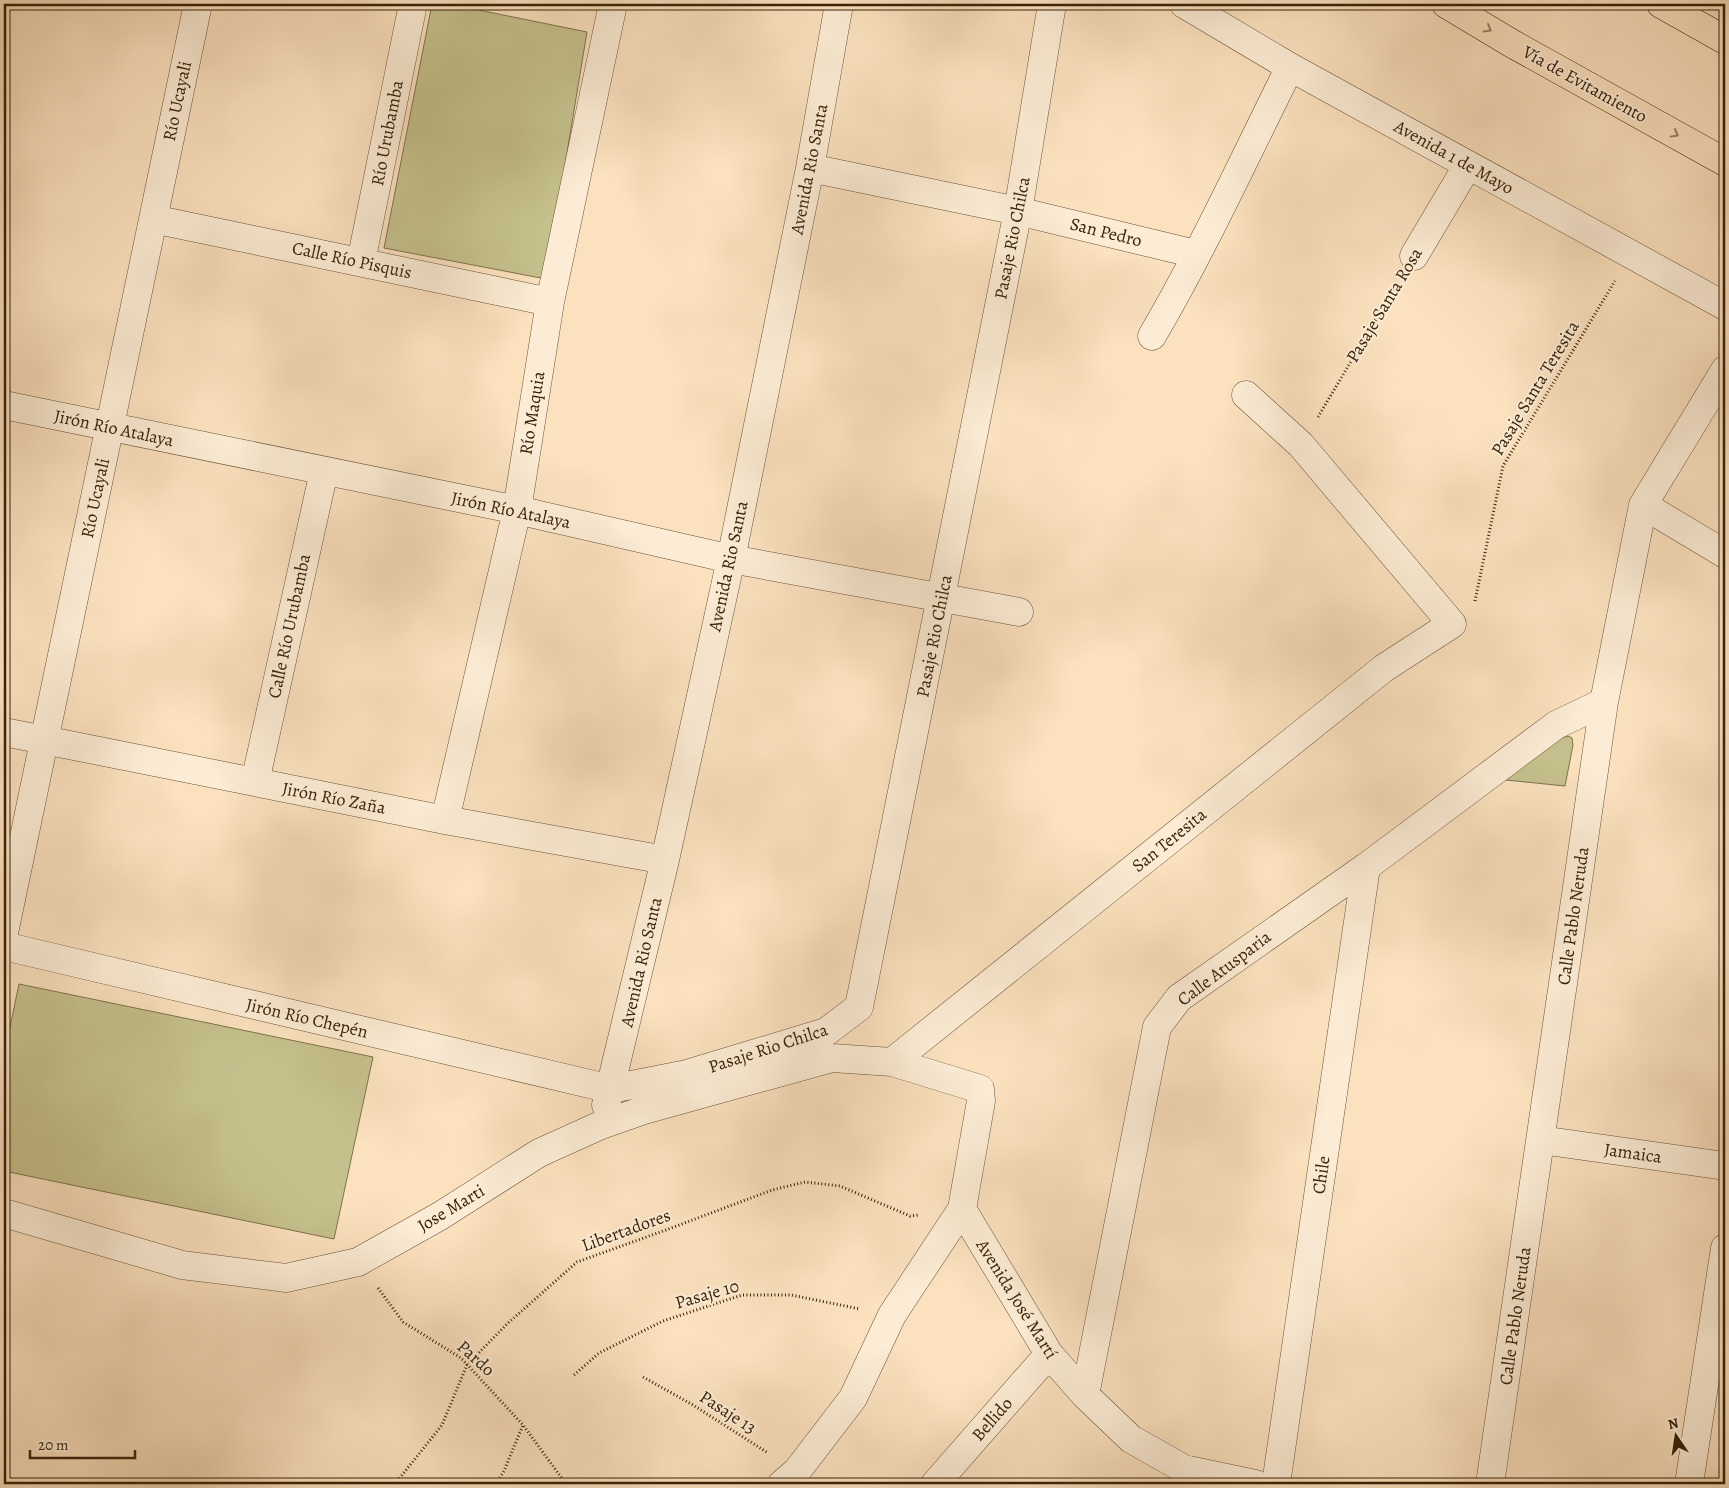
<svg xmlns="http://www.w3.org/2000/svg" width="1729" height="1488" viewBox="0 0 1729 1488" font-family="Alegreya,serif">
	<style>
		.green { fill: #c5c18d; stroke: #7f724b }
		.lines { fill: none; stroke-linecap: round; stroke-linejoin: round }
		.minor-casing { stroke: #6a5236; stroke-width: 29 }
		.highway-casing { stroke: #392209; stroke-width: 29 }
		.path { stroke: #392209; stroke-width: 3; stroke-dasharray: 1 2.5; stroke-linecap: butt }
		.minor { stroke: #fcecd5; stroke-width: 28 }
		.highway { stroke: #fbe1be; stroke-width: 28 }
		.oneway { stroke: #9a8264 }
		.labels { text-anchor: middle; stroke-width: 4; stroke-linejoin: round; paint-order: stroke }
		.street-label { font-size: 18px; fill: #392209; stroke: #fcecd5 }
	</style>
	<rect width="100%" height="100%" fill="#fbe1be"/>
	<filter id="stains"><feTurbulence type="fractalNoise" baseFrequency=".004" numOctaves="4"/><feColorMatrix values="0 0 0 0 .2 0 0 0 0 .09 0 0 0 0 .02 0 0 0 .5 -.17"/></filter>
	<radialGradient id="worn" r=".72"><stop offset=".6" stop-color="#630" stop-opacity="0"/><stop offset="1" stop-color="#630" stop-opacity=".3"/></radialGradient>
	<path class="green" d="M432 4H449L587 32 546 279 384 248Z
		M1568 736 1572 738 1573 745 1565 786 1496 779 1555 740Z
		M19 984 373 1057 334 1239 4 1171V1056Z"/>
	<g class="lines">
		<g class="minor-casing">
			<path id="minor" d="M1184 4 1290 67 1725 306
				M810 168 1018 211 1196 254
				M153 219 550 302
				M1414 256 1468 165
				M361 262 413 4
				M1152 336C1203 249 1245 157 1290 67
				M4 405 517 510 731 559 1019 612
				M1643 505 1725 554
				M4 732 445 820 665 860
				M255 782 324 471
				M445 820 517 510 550 302 613 4
				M4 933 198 4
				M4 946 611 1089 687 1074 826 1032 859 1007 1018 211 1052 4
				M892 1062 1384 668 1452 624 1301 445 1246 395
				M606 1105 665 860 731 559 810 168 839 4
				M1541 1140 1725 1166
				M962 1209 1049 1354 1085 1395 1131 1439 1184 1469 1255 1484
				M4 1213 182 1265 286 1278 358 1262 440 1216 539 1153 601 1125 644 1110 832 1058 892 1062 980 1089 981 1101 962 1209 892 1315 853 1398 797 1471 782 1484
				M1085 1395 1157 1027 1179 998 1366 867 1556 725 1604 702
				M935 1484 1049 1354
				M1276 1484 1366 867
				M1490 1484 1604 702 1643 505 1725 370
				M1689 1484 1725 1248"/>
		</g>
		<g class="highway-casing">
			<path id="highway" d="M1446 4 1511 43 1725 162
				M1661 4 1725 40"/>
		</g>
		<path class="path" d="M1318 417 1398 282
			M1475 601 1503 466 1615 281
			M378 1288 403 1322 461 1358 523 1425 566 1484
			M574 1375 599 1353 663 1321 742 1295H791L860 1309
			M643 1377 693 1405 768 1453
			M395 1484 442 1425 467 1365 507 1324 577 1262 666 1230 772 1190 805 1182 840 1186 910 1216 919 1215
			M496 1484 504 1471 523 1425"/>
		<use href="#minor" class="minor"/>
		<use href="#highway" class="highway"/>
	</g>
	<defs><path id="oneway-chevron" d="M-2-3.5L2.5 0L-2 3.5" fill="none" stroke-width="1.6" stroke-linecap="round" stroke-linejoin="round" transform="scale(1.25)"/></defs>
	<g class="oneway">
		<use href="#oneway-chevron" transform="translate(1488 29) rotate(31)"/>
		<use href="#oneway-chevron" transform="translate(1675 134) rotate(29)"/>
	</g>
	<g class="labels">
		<g class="street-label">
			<text transform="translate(1585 84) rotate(29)" y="6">Vía de Evitamiento</text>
			<text transform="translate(177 101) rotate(-78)" y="6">Río Ucayali</text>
			<text transform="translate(387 133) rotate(-79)" y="6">Río Urubamba</text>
			<text transform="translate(1454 157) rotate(29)" y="6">Avenida 1 de Mayo</text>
			<text transform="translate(809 169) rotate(-79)" y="6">Avenida Rio Santa</text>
			<text transform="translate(1106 232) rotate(14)" y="6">San Pedro</text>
			<text transform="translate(1012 238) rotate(-79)" y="6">Pasaje Rio Chilca</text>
			<text transform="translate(352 260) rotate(12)" y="6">Calle Río Pisquis</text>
			<text transform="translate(1384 305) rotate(-59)" y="6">Pasaje Santa Rosa</text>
			<text transform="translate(1535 388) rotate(-59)" y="6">Pasaje Santa Teresita</text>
			<text transform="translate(532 413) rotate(-81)" y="6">Río Maquia</text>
			<text transform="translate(114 428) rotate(12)" y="6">Jirón Río Atalaya</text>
			<text transform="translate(95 498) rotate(-78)" y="6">Río Ucayali</text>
			<text transform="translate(511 510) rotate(12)" y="6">Jirón Río Atalaya</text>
			<text transform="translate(728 566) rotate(-78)" y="6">Avenida Rio Santa</text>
			<text transform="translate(289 626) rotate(-78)" y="6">Calle Río Urubamba</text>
			<text transform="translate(934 636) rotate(-79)" y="6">Pasaje Rio Chilca</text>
			<text transform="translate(334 798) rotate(11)" y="6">Jirón Río Zaña</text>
			<text transform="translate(1169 840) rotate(-39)" y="6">San Teresita</text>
			<text transform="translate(1573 916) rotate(-82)" y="6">Calle Pablo Neruda</text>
			<text transform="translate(641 962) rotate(-77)" y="6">Avenida Rio Santa</text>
			<text transform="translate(1224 968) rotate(-37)" y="6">Calle Atusparia</text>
			<text transform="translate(307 1018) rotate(13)" y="6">Jirón Río Chepén</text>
			<text transform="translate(768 1048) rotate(-18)" y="6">Pasaje Rio Chilca</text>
			<text transform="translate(1633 1153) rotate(8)" y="6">Jamaica</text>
			<text transform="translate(1321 1175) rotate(-82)" y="6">Chile</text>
			<text transform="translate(451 1208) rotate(-31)" y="6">Jose Marti</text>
			<text transform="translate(626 1230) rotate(-20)" y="6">Libertadores</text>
			<text transform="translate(707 1294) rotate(-16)" y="6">Pasaje 10</text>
			<text transform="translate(1017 1299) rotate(58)" y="6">Avenida José Martí</text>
			<text transform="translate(1515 1316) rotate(-82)" y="6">Calle Pablo Neruda</text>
			<text transform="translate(476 1358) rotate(42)" y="6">Pardo</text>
			<text transform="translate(728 1412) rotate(33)" y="6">Pasaje 13</text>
			<text transform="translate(992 1419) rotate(-49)" y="6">Bellido</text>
		</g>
	</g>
	<rect width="1729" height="1488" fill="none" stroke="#fbe1be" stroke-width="20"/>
	<rect x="5" y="5" width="1719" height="1478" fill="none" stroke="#392209" stroke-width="2.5"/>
	<rect x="10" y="10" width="1709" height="1468" fill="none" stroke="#392209"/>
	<g transform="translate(1676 1436) rotate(347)" stroke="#fcecd5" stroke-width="4" paint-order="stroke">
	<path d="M0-4L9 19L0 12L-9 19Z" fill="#392209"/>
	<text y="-8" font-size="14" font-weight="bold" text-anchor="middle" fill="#392209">N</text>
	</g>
	<path d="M30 1450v8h105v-8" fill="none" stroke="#392209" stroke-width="2.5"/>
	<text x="38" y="1450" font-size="15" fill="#392209" stroke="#fcecd5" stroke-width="4" paint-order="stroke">20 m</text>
	<rect width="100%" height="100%" filter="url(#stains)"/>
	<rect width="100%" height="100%" fill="url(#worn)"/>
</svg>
